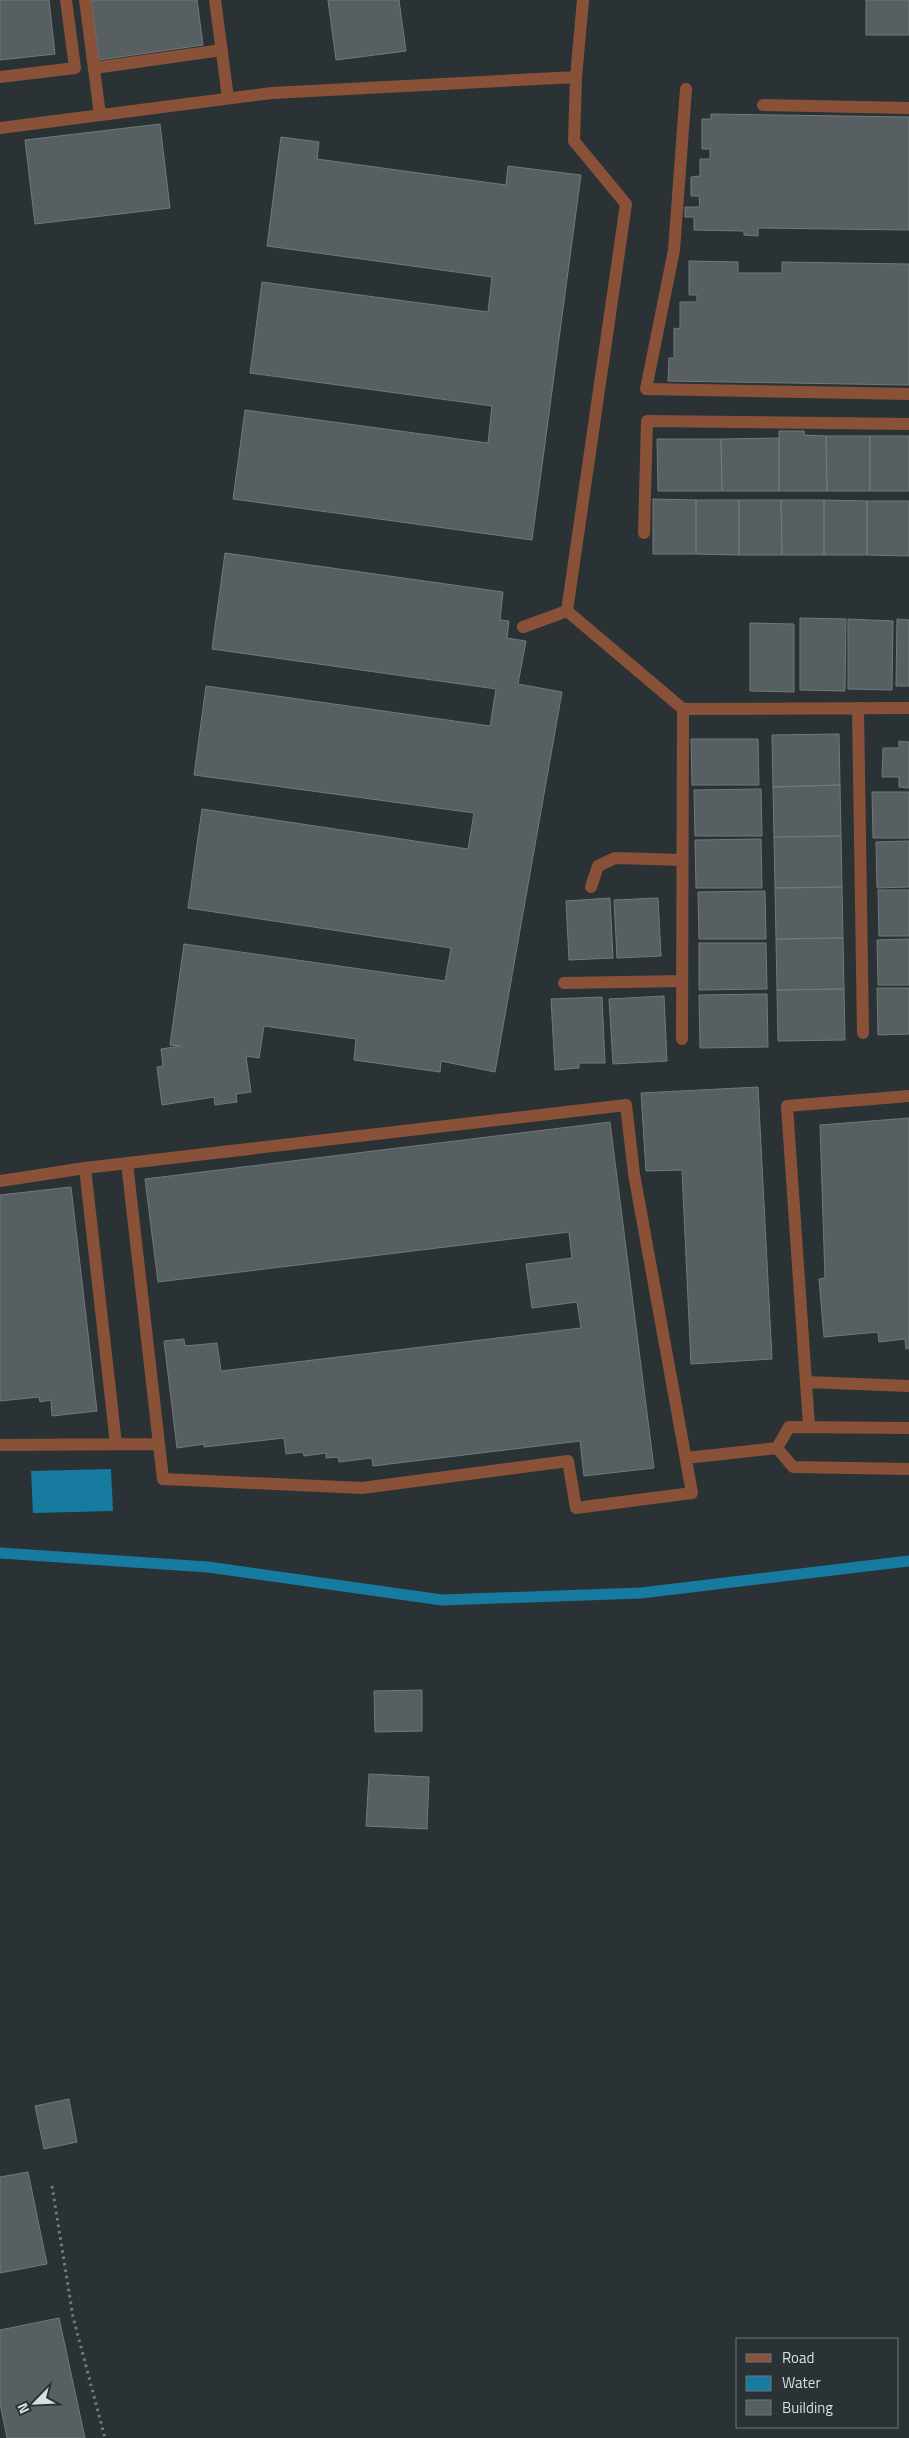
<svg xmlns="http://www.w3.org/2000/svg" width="909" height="2438" viewBox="0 0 909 2438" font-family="'Titillium Web',sans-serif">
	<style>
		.water { fill: #177b9f }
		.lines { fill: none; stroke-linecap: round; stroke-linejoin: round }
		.stream { stroke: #177b9f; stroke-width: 11 }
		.building { fill: #575f63; stroke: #70797d }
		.path { stroke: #747a7d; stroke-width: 3; stroke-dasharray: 2.5 4; stroke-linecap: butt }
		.minor { stroke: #895138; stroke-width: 12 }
	</style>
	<rect width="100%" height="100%" fill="#2b3236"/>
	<path class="water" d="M111 1469 113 1511 33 1513 31 1471Z"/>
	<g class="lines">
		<path class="stream" d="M0 1553 208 1567 442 1600 641 1593 909 1561"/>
	</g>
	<path class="building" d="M0 0H49L55 54 0 60Z
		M91 0H197L203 45 99 60Z
		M328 0H399L406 51 336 60Z
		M866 0H909V35H866Z
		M711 114 909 117V230L758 228V236L744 235V231L694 230V217H685V207H700L699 196H691V177L700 176V159H710V149H702V119H711Z
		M160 124 170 208 35 224 25 140Z
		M281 137 319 142 317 159 506 185 508 166 581 175 532 540 233 499 245 410 488 443 492 406 250 373 262 282 488 312 492 277 267 246Z
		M689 261 738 262V273H782V262L909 264V385L668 381 669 358H674V328L680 329V302H697V295H689Z
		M779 431H804V435L826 436 827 491H779Z
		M826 436H870V491H827Z
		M870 436H909V491H870Z
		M779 438V491H722L721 439Z
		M657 439H721L722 491H658Z
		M653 499 696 500V554H653Z
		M696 500H739V555L696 554Z
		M739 500H781L782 555H739Z
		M781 500H824V555H782Z
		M824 500 867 501V555H824Z
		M867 501H909V556L867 555Z
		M225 553 503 592 500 620 509 621 507 638 526 641 518 684 562 692 495 1072 441 1061 440 1072 354 1060 356 1039 264 1026 259 1058 246 1056 251 1092 236 1094 237 1102 215 1105 214 1097 162 1105 157 1067 163 1066 161 1049 181 1046 170 1045 184 944 445 981 451 948 188 908 202 809 468 849 474 813 194 775 206 686 490 726 496 689 212 649Z
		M800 618 846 619 845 691 800 690Z
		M848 619 893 621 892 690 848 689Z
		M897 619 909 620V686H896Z
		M750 623 794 624V692L750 691Z
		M839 734 840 785 773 787 772 735Z
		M691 739H758L759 785H692Z
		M899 741 909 742V788L899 787V777H882L883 748H899Z
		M840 785 841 836 774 837 773 787Z
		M761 789 762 836H695L694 790Z
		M872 792H909V838H873Z
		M841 836 842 887 775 888 774 837Z
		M761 839 762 888H696L695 840Z
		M909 841V887L877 888 876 842Z
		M842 887 843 938 776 939 775 888Z
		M878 890H909V936H879Z
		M765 891 766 939H699L698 892Z
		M610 898 613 958 569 960 566 901Z
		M658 898 661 956 617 958 614 900Z
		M843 938 844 989 777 990 776 939Z
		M909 939V985H878L877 940Z
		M699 943H766L767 989 699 990Z
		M877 988H909V1034L878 1035Z
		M844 989 845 1040 778 1041 777 990Z
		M767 994 768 1047 700 1048 699 995Z
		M664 996 667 1061 613 1064 609 999Z
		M602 997 605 1063H579V1068L555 1070 551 999Z
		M758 1087 772 1359 691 1364 682 1170 646 1171 641 1093Z
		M909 1118V1348L906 1349 905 1339 879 1342 878 1332 824 1337 819 1279 825 1278 820 1125Z
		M610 1122 654 1468 584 1476 580 1441 373 1466 372 1458 339 1462 338 1457 326 1458V1453L304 1456 303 1452 286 1454 284 1438 204 1447V1444L177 1448 164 1341 184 1339 185 1346 217 1343 221 1371 581 1328 577 1302 532 1308 526 1264 572 1258 569 1232 158 1282 145 1179Z
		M71 1187 97 1411 52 1416 51 1400 40 1402 39 1397 0 1401V1195Z
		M422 1690V1731L375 1732 374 1691Z
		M369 1774 429 1777 427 1829 366 1826Z
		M69 2099 77 2142 44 2149 35 2106Z
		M28 2172 47 2264 0 2273V2177Z
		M59 2318 85 2438H7L0 2403V2330Z"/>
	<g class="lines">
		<path class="path" d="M52 2186 73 2317 105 2438"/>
		<path class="minor" d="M85 0 100 115
			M215 0 228 98
			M94 68 222 50
			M0 77 75 68 66 0
			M686 89 674 250 646 389 909 394
			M763 105 909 108
			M0 128 272 93 576 77
			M644 533 647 421 909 424
			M567 611 683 709 909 708
			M523 627 567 611 626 204 574 141 576 77 583 0
			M858 708 863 1033
			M591 887 598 866 615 858 682 860
			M564 983 682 981
			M682 1039 683 709
			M85 1168 116 1444
			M0 1181 85 1168 626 1105 634 1174 692 1493 576 1508 568 1461 362 1488 163 1479 127 1163
			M806 1382 909 1386
			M809 1426 787 1106 909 1096
			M909 1428 789 1427 777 1448 793 1467 909 1469
			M0 1445 159 1444
			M686 1458 777 1448"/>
	</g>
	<rect x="736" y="2338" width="162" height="90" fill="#2b3236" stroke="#71777a"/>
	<rect x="746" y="2354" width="25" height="8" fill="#895138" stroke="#71777a"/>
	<text x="782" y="2363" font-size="15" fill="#d9dee0">Road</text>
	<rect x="746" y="2376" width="25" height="15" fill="#177b9f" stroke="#71777a"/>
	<text x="782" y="2388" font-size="15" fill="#d9dee0">Water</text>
	<rect x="746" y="2400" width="25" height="15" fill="#575f63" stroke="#71777a"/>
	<text x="782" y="2413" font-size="15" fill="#d9dee0">Building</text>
	<g transform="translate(35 2403) rotate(246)" stroke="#2b3236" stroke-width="4" paint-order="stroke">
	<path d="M0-4L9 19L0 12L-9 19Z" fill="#d9dee0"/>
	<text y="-8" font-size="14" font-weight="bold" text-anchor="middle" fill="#d9dee0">N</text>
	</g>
</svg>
